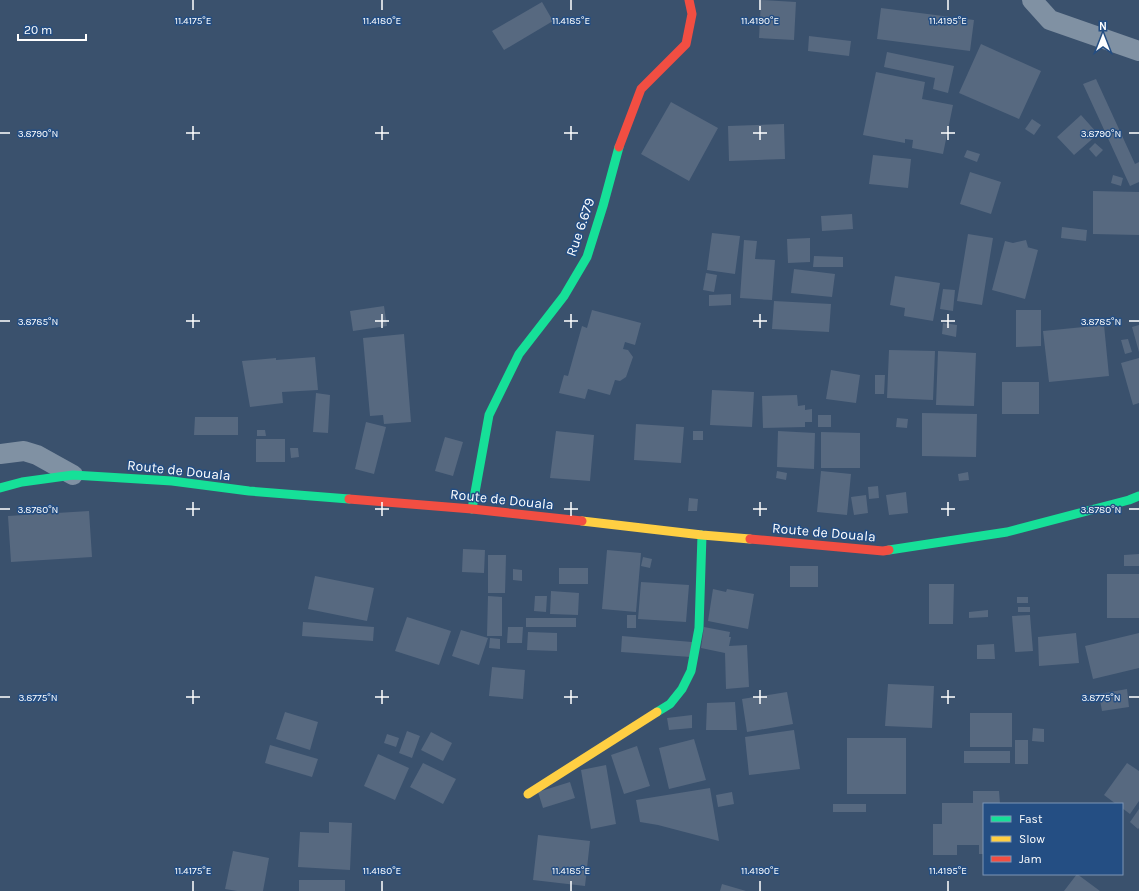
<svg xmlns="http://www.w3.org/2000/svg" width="1139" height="891" viewBox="0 0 1139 891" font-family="Karla,sans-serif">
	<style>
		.building { fill: #576980 }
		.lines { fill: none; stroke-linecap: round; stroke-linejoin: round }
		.street { stroke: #8091a3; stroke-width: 20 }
		.fast { stroke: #16e098; stroke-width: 9 }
		.slow { stroke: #ffcf43; stroke-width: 9 }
		.jam { stroke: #f24e42; stroke-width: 9 }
		.ticks { fill: none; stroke: #fff; stroke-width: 1.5 }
		.labels { text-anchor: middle; stroke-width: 3; stroke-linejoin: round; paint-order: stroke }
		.street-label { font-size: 14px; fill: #fff; stroke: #244e83 }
		.ticks-label { font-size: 10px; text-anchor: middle; fill: #fff; stroke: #244e83; stroke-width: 3; stroke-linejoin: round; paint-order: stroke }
	</style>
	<rect width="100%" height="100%" fill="#3a516d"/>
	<path class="building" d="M761 0 796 2 794 40 759 38Z
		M542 2 553 21 504 50 492 31Z
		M881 8 974 20 970 51 877 39Z
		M809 36 851 41 849 56 808 51Z
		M981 44 1041 71 1019 119 959 93Z
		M887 52 954 66 948 93 933 89 935 78 884 67Z
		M876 72 925 82 922 99 953 105 943 154 912 148 913 140 905 139V143L863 135Z
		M1096 79 1135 164 1139 162V182L1130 186 1083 84Z
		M671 102 718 128 689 181 641 154Z
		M1081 115 1098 134 1074 155 1057 137Z
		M1032 119 1041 125 1034 135 1025 129Z
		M784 124 785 159 729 161 728 126Z
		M1095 143 1103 150 1096 157 1089 149Z
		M967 150 980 154 977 162 964 157Z
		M873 155 911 159 908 188 869 184Z
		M970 172 1001 182 991 214 960 204Z
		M1113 175 1123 178 1121 186 1111 183Z
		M1093 191 1139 192V235L1093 234Z
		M852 214 853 229 822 231 821 216Z
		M1062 227 1087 230 1086 241 1061 238Z
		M712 233 740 236 735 274 707 270Z
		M968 234 993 238 982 305 957 301Z
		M810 238V262L788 263 787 239Z
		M744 240 757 241 755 259 775 260 772 300 740 298Z
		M1026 240 1028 247H1027L1038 250 1025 299 992 290 1005 241 1013 243Z
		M814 256 843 257V267H813Z
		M794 269 835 274 832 297 791 293Z
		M706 273 717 275 714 292 703 290Z
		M895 276 940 283 933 321 904 316 905 308 890 305Z
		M943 289 955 290 953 311 940 309Z
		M731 294V305L709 306V295Z
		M774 301 831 304 829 332 772 329Z
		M384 306 387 326 353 331 350 311Z
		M592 310 641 323 635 345 625 342 623 349 628 350 633 357 626 377 620 381 615 380 610 395 588 389 585 399 559 393 564 375 568 376 582 326 587 328Z
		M1016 310H1041V346L1016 347Z
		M943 323 957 325 956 337 942 334Z
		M1104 325 1109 376 1049 382 1043 331Z
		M1139 325V352L1132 327Z
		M404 334 411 422 384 424 383 415 370 416 363 338Z
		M1128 339 1132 352 1125 354 1121 340Z
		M889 350 935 351 933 400 887 398Z
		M938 351 976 353 974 406 936 405Z
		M315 357 318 390 282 392 283 403 250 407 242 361 276 358V360Z
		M1139 358V403L1133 405 1121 363Z
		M831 370 860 375 856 403 826 399Z
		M875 375H885L884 394H875Z
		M1002 382H1039V414H1002Z
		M712 390 754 392 752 427 710 425Z
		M316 393 330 395 328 433 313 432Z
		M797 395 798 406 805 405V410L812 409V422H805V427L763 428 762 396Z
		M922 413 977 414 976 457 922 456Z
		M818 415H831V427H818Z
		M195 417H238V435H194Z
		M897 418 908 419 907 428 896 427Z
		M366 422 386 427 374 474 355 469Z
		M636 424 684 427 681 463 634 460Z
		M257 430H265L266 436H257Z
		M556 431 594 435 590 481 550 478Z
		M693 431H703V440H693Z
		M778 431 815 433 814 469 777 467Z
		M821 432 860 433V468H821Z
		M445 437 463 442 453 476 435 471Z
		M256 439H285V462H256Z
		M290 448H298L299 457 291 458Z
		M777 471 787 473 786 480 776 478Z
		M821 471 851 474 847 515 817 512Z
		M968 472 969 480 959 481 958 474Z
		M878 486 879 498 869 499 868 487Z
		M906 492 908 513 889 515 886 495Z
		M866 495 868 513 854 515 851 497Z
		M689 498 698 499 697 511H688Z
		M89 511 92 557 11 562 8 516Z
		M463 549 485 550 484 573 462 572Z
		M607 550 641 553 636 612 602 609Z
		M1139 554V566H1124V555Z
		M488 555H506L505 593H488Z
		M643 557 652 559 650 568 641 566Z
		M790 566H818V587H790Z
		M559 568H588V584H559Z
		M513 569 522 570V581L513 580Z
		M1107 574H1139V618H1107Z
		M315 576 374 588 367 621 308 609Z
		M641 582 689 585 686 622 638 619Z
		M929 584H954L953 624H929Z
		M713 589 726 592 727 589 754 594 748 629 708 621Z
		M551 591 579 593 578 615 550 614Z
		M488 596 502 597V636H487Z
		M535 596H547L546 612 534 611Z
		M1017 597H1028V603H1017Z
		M1018 607H1030V612H1018Z
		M988 610V617L969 618V612Z
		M627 615H636V628H627Z
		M1030 615 1033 651 1015 652 1012 616Z
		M407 617 451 631 439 665 395 651Z
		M526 618H576V627H526Z
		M303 622 374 627 373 641 302 636Z
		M508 627H523L522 643H507Z
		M704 627 730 632 729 637H731L729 646 747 645 749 687 726 689 725 653 701 648Z
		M461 630 488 638 479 665 452 656Z
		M528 632 557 633V651L527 650Z
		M1076 633 1079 663 1039 666 1038 637Z
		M1139 633V668L1093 679 1085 646Z
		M622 636 692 642 691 657 621 652Z
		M490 638 500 639V649L489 648Z
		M994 644 995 659H977V645Z
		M492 667 525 670 523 699 489 696Z
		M888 684 934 686 932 728 885 726Z
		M1127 689 1129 707 1102 711 1099 694Z
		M787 692 793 724 747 732 742 699Z
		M735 702 737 730H706L707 703Z
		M285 712 318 722 310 750 276 739Z
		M970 713H1012V747H970Z
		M692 715V728L669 730 667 718Z
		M1033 728 1044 729V742L1032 741Z
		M794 730 800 769 749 775 745 737Z
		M407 731 420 736 412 758 399 753Z
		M431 732 452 743 443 761 421 750Z
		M387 734 399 738 396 747 384 743Z
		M847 738H906V794H847Z
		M694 739 706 780 669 789 659 748Z
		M1015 740H1028V764H1015Z
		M270 745 318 759 312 777 265 763Z
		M637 746 650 786 624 794 611 755Z
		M964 751H1010V763H964Z
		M378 754 409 768 395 800 364 786Z
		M423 763 456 779 443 804 410 787Z
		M1127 763 1139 771V801L1130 814 1122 808V804H1116L1104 795Z
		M606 765 616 824 591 829 581 770Z
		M570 782 575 798 543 808 538 792Z
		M710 788 719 841 658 825 640 822 636 800Z
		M973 791H999L1000 804H984V854H979V845H957V855H933V824H942V803H973Z
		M732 792 734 804 718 807 716 795Z
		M833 804H866V812H833Z
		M1139 809V828L1138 829 1130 822Z
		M329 822 352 823 350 870 298 867 300 832 329 833Z
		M538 835 590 841 585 886 533 880Z
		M233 851 269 858 263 891H237L225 889Z
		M1077 874 1100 891H1064Z
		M299 880H345V891H299Z
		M722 884 746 891H720Z"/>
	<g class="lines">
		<path class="street" d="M1032 0 1050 20 1139 51
			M0 454 24 451 37 455 73 475"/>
		<path class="fast" d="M0 488 22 482 73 475 172 481 249 491 349 499
			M472 509 489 415 519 354 564 296 587 257 603 206 619 147
			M889 550 1007 532 1129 500 1139 496
			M657 712 670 704 682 689 691 671 699 628 702 535"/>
		<path class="slow" d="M582 521 702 535 750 539
			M528 794 657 712"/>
		<path class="jam" d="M619 147 641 89 686 44 692 14 689 0
			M349 499 472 509 582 521
			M750 539 883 551 889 550"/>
	</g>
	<path class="ticks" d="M193 0V10M382 0V10M571 0V10M760 0V10M948 0V10M193 126V140M382 126V140M571 126V140M760 126V140M948 126V140M0 133H10M186 133H200M375 133H389M564 133H578M753 133H767M941 133H955M1129 133H1139M193 314V328M382 314V328M571 314V328M760 314V328M948 314V328M0 321H10M186 321H200M375 321H389M564 321H578M753 321H767M941 321H955M1129 321H1139M193 502V516M382 502V516M571 502V516M760 502V516M948 502V516M0 509H10M186 509H200M375 509H389M564 509H578M753 509H767M941 509H955M1129 509H1139M193 690V704M382 690V704M571 690V704M760 690V704M948 690V704M0 697H10M186 697H200M375 697H389M564 697H578M753 697H767M941 697H955M1129 697H1139M193 881V891M382 881V891M571 881V891M760 881V891M948 881V891"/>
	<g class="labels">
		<g class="street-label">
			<text transform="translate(580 227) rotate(-71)" y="5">Rue 6.679</text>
			<text transform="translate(179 470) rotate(6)" y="5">Route de Douala</text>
			<text transform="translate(502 499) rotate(6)" y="5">Route de Douala</text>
			<text transform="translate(824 532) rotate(5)" y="5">Route de Douala</text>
		</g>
	</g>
	<g class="ticks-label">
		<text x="193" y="24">11.4175°E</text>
		<text x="382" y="24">11.4180°E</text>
		<text x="571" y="24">11.4185°E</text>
		<text x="760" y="24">11.4190°E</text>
		<text x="948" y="24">11.4195°E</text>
		<text x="38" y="137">3.8790°N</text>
		<text x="1101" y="137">3.8790°N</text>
		<text x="38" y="325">3.8785°N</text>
		<text x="1101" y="325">3.8785°N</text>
		<text x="38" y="513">3.8780°N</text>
		<text x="1101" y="513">3.8780°N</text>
		<text x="38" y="701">3.8775°N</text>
		<text x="1101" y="701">3.8775°N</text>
		<text x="193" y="874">11.4175°E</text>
		<text x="382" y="874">11.4180°E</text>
		<text x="571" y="874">11.4185°E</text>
		<text x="760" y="874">11.4190°E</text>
		<text x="948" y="874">11.4195°E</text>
	</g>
	<rect x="983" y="803" width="140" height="72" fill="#244e83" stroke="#7c95b5"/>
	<rect x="991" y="816" width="20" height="6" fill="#16e098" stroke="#7c95b5"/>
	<text x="1019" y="823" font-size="12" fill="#ffffff">Fast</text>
	<rect x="991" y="836" width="20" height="6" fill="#ffcf43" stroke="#7c95b5"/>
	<text x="1019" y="843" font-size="12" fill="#ffffff">Slow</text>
	<rect x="991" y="856" width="20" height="6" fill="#f24e42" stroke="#7c95b5"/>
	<text x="1019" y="863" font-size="12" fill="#ffffff">Jam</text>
	<g transform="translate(1103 36)" stroke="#244e83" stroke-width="3" paint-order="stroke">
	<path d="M0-3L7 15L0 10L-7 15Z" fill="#ffffff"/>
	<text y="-6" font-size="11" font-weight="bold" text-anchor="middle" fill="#ffffff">N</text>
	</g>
	<path d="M18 34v6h68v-6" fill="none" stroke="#ffffff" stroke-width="2"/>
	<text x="24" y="34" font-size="12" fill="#ffffff" stroke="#244e83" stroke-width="3" paint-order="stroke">20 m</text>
</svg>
